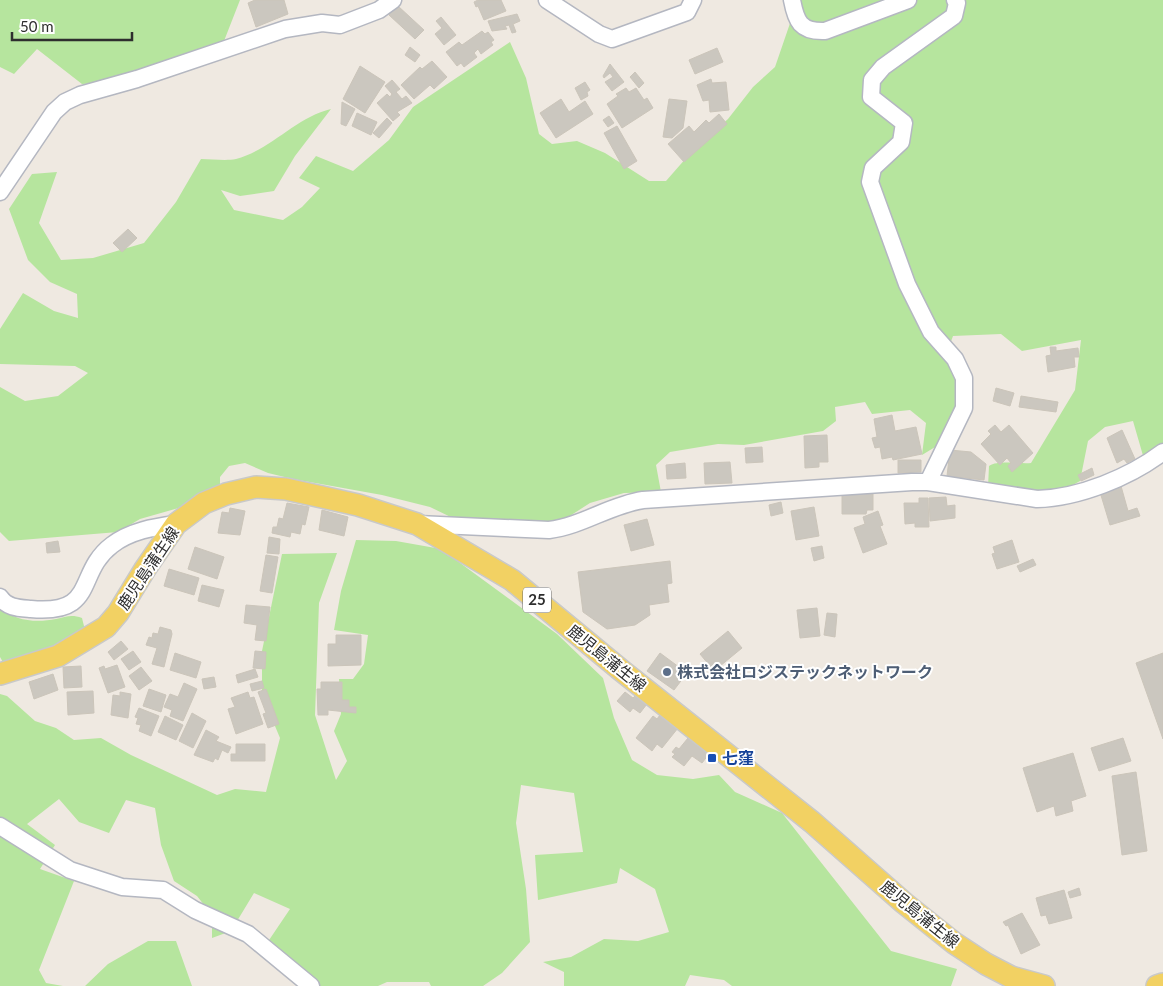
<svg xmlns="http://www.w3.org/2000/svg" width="1163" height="986" viewBox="0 0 1163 986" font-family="Lato,'Noto Sans JP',sans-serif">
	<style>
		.green { fill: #b6e59e }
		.building { fill: #cbc7bf; stroke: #cbc5ba }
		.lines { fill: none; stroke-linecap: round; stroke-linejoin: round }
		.minor-casing { stroke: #b4b7c1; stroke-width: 19 }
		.major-casing { stroke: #c9c9c9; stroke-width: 24 }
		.minor { stroke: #fff; stroke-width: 16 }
		.major { stroke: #f2d163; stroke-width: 21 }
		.service-dot { fill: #5c6f8a; stroke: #fff; stroke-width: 2 }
		.transit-dot { fill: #1a4fb4; stroke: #fff; stroke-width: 2 }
		.labels { text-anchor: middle; stroke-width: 4; stroke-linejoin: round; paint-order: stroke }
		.shield { fill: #fff; stroke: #6d6d6d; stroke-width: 1 }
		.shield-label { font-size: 15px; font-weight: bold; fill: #2e2e2e }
		.street-label { font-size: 16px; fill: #2e2e2e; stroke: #fff }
		.service-label { font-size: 16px; font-weight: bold; fill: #4e5e75; stroke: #fff; text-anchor: start }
		.transit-label { font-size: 16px; font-weight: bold; fill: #164399; stroke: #fff; text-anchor: start }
	</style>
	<rect width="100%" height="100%" fill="#efe9e1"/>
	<path class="green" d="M0 0H240L224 41 116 82 82 84 37 49 14 74 0 67Z
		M798 0H1163V446L1144 459 1133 421 1105 427 1088 441 1080 481C1050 499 1020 491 988 487L989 466C998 460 1019 464 1031 463L1075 390 1081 340 1022 351 1001 334 953 336 946 355 961 377 960 408 940 444 922 455 926 423 910 410 872 414 865 402 835 407 836 421 823 431 744 445 718 444 670 452 656 465 661 492 624 493 590 503 562 521 505 523 459 521 430 507 382 495 293 479 268 473 245 463 229 466 220 477V488L182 507 140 519 118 532 9 541 0 532V387L25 401 58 396 88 373 75 366 0 364V329L23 293 54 311 78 318 77 294 50 282 28 260 9 209 32 174 57 172 39 223 61 260 93 258 144 243 176 202 201 159C212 159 226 161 236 159 271 150 296 117 331 109L295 156 274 191 240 196 221 190 234 210 283 220 302 207 320 188 299 178 316 156 353 171 389 140 413 107 510 42 526 78 539 134 552 144 577 141 605 153 649 181H666L694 149 728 119 753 87 775 67Z
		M356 540 396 541 441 549 557 634 603 678 614 718 632 760 657 775 693 779 719 775 735 792 782 813 891 951 957 969 951 986H732L724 980 690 975 685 986H564V972L543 962 571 957 604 939 638 941 669 932 655 889 620 868 617 883 538 900 535 855 583 852 574 793 521 785 516 823 526 889 530 942 502 973 483 986H431L429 982H387L378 986H300L263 949 290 909 254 893 231 931 212 938V915L197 896 174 881 161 845 155 808 126 800 109 833 79 822 59 799 27 824 55 845 40 869 74 881 39 970 46 983 63 986H0V694L7 696 35 721 56 728 74 740 101 738 131 755 217 795 235 789 266 792 280 738 262 695V651L282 554 337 553 319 603 315 715 336 780 347 761 334 731 341 714 339 679H353L364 664 368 635 334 630 341 591Z
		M0 608C15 621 36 623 56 619 66 617 71 614 82 618L85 630 67 643 4 664 0 657Z
		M148 941H176L192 986H85L108 964Z"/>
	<path class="building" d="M255 0H284L288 14 256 27 248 3Z
		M478 0H501L506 11 484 20 478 6 476 7 474 2Z
		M398 6 424 30 415 39 389 15Z
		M517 14 520 21 513 24 516 32 512 33 509 25 505 26 507 29 492 31 488 21Z
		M441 17 456 35 444 45 435 34 442 28 436 21Z
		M482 31 485 34 488 32 494 40 491 42 493 45 481 54 478 49 474 53 477 57 464 67 461 63 457 66 446 52 459 42 462 45Z
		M410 47 420 55 415 62 405 55Z
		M717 48 723 62 695 74 689 60Z
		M432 61 447 77 434 89 430 85 414 99 401 85 420 67 422 69Z
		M610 64 624 82 612 91 605 82 613 77 610 73 604 78 603 76Z
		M360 66 385 82 365 113 343 99Z
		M635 72 644 83 639 88 630 77Z
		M711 79 712 83 726 82 729 110 710 112 709 100 703 101 697 85Z
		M392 80 400 89 396 92 402 99 406 96 412 103 397 112 400 115 393 121 377 103 387 94 390 97 392 94 385 86Z
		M585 82 590 90 587 92 588 96 581 100 575 88Z
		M626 88 629 92 636 88 644 100 647 98 653 108 622 128 607 104 618 96 616 94Z
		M561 99 569 112 585 101 593 114 556 138 540 113Z
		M669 99 687 101 683 128 672 138 663 137Z
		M342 102 355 109 346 126 341 124Z
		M357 113 377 122 371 135 352 126Z
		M719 114 727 124 684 162 668 144 689 126 694 132 706 120 709 123Z
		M609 116 614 123 608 127 603 120Z
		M387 118 392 123 379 138 373 133Z
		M617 126 637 161 624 169 604 133Z
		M128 229 137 238 122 252 113 243Z
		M1050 347H1056V351L1078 348 1079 357H1074L1075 367 1048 372 1046 356 1051 355Z
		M996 388 1014 393 1010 406 993 401Z
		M1021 396 1058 402 1056 412 1019 407Z
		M892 415 895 431 916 427 922 454 893 460 892 457 882 459 880 447 875 448 872 438 877 437 874 419Z
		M995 425 1001 432 1009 425 1033 453 1012 472 1008 466 1011 463 1007 458 1000 465 981 444 991 434 988 431Z
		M1122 430 1135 459 1127 463 1124 459 1117 463 1107 438Z
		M827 435 828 462H819V467L805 468 804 436Z
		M762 447 763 462 746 463 745 448Z
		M950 450 971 452 986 464 984 480 947 476Z
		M898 460H921V472L898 473Z
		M730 462 732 483 705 484 704 463Z
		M685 463 686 478 667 479 666 465Z
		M1092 468 1094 475 1081 481 1078 475Z
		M1121 486 1128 511 1137 508 1140 516 1110 525 1100 492Z
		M842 493H873V510H867L866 514H842Z
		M946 497 947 506 955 505V518L930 521 929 498Z
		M919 498H928L929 527H915V523L905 524 904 503H919Z
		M781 502 783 513 771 516 769 505Z
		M287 503 309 507 305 525 302 524 300 534 291 532 290 537 272 533 273 527H277L279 518 283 519Z
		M814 507 819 536 796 540 791 511Z
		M230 508 245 511 240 535 218 533 222 512 229 513Z
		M322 510 348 517 344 536 319 530Z
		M878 511 883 525 880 526 887 544 863 553 854 528 865 524 863 517Z
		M647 519 654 545 631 551 624 525Z
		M269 537 280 539 279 554 267 553Z
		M1012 540 1019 562 997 569 992 554 995 553 993 547Z
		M58 541 60 552 47 553 46 543Z
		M822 546 824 558 814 561 811 548Z
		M195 547 224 557 217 579 188 569Z
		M266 555 278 557 272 593 260 591Z
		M1033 559 1036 565 1020 572 1017 566Z
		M670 561 672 583 667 584 669 602 649 605 650 615 635 625 607 629 583 612 578 572Z
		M169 569 199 578 194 595 164 586Z
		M202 585 224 590 219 607 198 601Z
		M246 605 270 607 266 641 255 640 257 625 244 623Z
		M817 608 820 636 800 638 797 610Z
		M827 613 837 614 835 637 824 635Z
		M160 627 171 630 172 634 164 667 152 664 157 648 146 645 149 637 152 638 153 633 158 634Z
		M728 631 742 648 714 671 700 654Z
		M336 635H361V665L328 666V644H336Z
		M121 641 128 649 114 660 108 652Z
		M133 651 141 662 129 670 121 659Z
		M255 651 266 652 265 669 253 668Z
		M175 653 201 662 196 678 170 670Z
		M660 653 687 673 674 690 647 671Z
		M1163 653V739L1136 663Z
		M117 665 125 687 108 693 99 668 104 666 105 669Z
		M81 666 82 687 64 688 63 667Z
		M141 667 152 681 139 690 129 676Z
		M255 669 258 677 238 683 236 675Z
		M53 674 58 690 34 699 29 682Z
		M214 677 216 687 204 689 202 679Z
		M262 681 264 688 252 691 250 684Z
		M321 682H342V700H349V707H356V713L328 710V715H318L317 689H321Z
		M184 683 197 689 183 721 170 716 172 710 164 707 170 694 178 697Z
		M149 689 166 695 161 712 143 706Z
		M266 689 279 724 268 728 263 714 266 713 258 692Z
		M93 691 94 713 68 715 67 692Z
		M120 692 131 694 128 718 111 715 113 695 120 696Z
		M248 692 250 698 254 697 263 724 236 734 228 709 235 707 231 698Z
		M625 692 633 698 636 695 647 704 640 713 633 708 630 712 617 701Z
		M139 708 159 716 151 736 139 731 141 725 136 724 138 718 135 717Z
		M192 713 206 721 193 748 179 741Z
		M660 715 678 728 662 748 657 744 652 751 636 738 653 716 657 719Z
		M165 716 183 725 176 740 158 732Z
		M206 730 219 737 216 741 231 747 228 753 222 750 218 760 215 758 213 762 194 755Z
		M688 738 709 754 702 763 692 756 684 766 672 757 675 754 672 752 676 747 679 749Z
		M1123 738 1131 761 1099 771 1091 748Z
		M236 744H265V761H231V754H236Z
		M1073 753 1086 796 1071 801 1073 811 1056 816 1054 806 1037 812 1023 768Z
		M1136 772 1147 851 1122 855 1112 776Z
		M1079 888 1081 895 1070 898 1068 892Z
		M1064 890 1072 918 1049 924 1046 915 1041 916 1036 898Z
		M1022 913 1040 945 1021 954 1008 925 1006 926 1003 922Z"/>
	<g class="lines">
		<g class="minor-casing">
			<path id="minor" d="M547 0 599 34 612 39 687 12 693 0
				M792 0C796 21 800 32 825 31L908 0
				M0 192 54 112 65 102 80 95 137 79 285 29 322 23 340 25 379 10 393 0
				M928 482 964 408V378L955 359 931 332 907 284 870 182 873 168 901 142 904 123 871 97 872 80 883 67 954 16 957 3 955 0
				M418 524 549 530C582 526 610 505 643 500L912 482H928L1037 499C1079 498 1130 477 1163 452
				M0 597C7 608 19 608 31 609 98 615 75 573 112 545 130 531 154 527 176 524
				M0 826 70 870 122 887 163 890 195 910 248 934 311 986"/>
		</g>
		<g class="major-casing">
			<path id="major" d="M0 674 58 656 106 627 118 613 145 569 176 524 204 503 226 494 256 487 286 489 358 505 417 524 512 580 622 671 812 822 904 903 954 943 986 964 1011 977 1044 986
				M1157 986 1163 984"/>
		</g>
		<use href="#minor" class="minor"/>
		<use href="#major" class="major"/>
	</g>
	<circle class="service-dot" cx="667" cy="672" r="5"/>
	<rect class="transit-dot" x="707" y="753" width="10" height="10" rx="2.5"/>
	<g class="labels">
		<rect class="shield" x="523" y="587.5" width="28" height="25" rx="4"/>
		<g class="shield-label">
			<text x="537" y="605">25</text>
		</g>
		<g class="street-label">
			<text transform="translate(148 568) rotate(-56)" y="6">鹿児島蒲生線</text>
			<text transform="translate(607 658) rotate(39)" y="6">鹿児島蒲生線</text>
			<text transform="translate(920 914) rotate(39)" y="6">鹿児島蒲生線</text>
		</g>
		<g class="service-label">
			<text x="677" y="678">株式会社ロジステックネットワーク</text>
		</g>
		<g class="transit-label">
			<text x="722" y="764">七窪</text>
		</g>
	</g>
	<path d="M12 32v8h120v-8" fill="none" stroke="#2e2e2e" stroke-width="2.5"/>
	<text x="20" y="32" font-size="15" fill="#2e2e2e" stroke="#ffffff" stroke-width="4" paint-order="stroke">50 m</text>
</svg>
